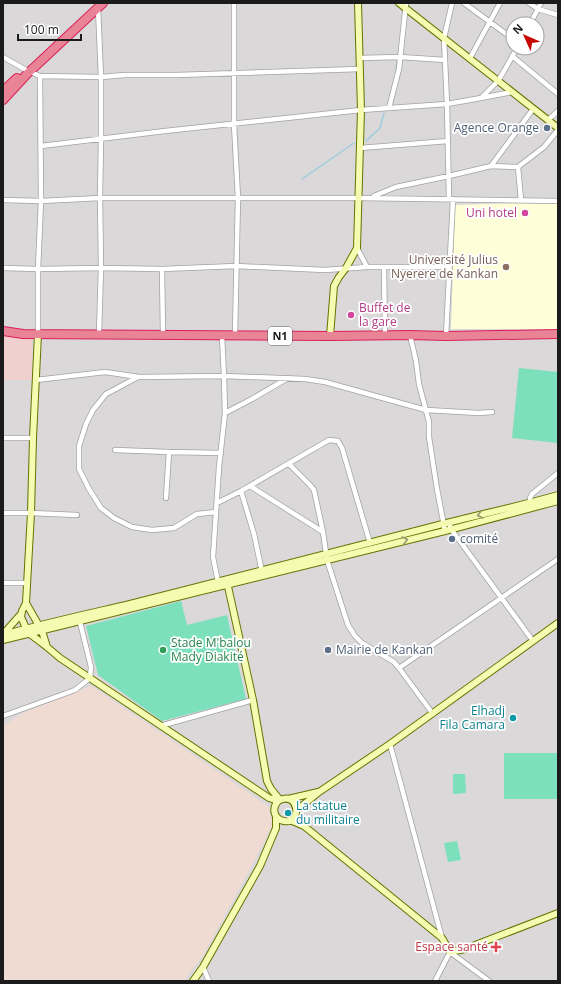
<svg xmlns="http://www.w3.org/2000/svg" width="561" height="984" viewBox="0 0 561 984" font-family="'Open Sans',sans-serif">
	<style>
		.residential { fill: #dad8d8; fill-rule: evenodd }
		.commercial { fill: #f0d0ce }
		.education { fill: #feffd8 }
		.military { fill: #f0dbd2 }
		.pitch { fill: #7be0bb }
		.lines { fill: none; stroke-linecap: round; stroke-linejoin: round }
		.stream { stroke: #9fcddd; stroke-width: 1.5 }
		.street-casing { stroke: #a2a2a2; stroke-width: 6 }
		.secondary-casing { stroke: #647301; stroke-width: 8 }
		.highway-casing { stroke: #db1e5a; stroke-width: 10 }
		.street { stroke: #fff; stroke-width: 4.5 }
		.secondary { stroke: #f5fbb1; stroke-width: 6 }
		.highway { stroke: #e88495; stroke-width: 8 }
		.oneway { stroke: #93966e }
		.service-dot { fill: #5c6f8a; stroke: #fff; stroke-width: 1.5 }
		.hotel-dot { fill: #d1479c; stroke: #fff; stroke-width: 1.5 }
		.education-dot { fill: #8d6e63; stroke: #fff; stroke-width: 1.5 }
		.leisure-dot { fill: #2e9e5b; stroke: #fff; stroke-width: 1.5 }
		.culture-dot { fill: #0f9aa8; stroke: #fff; stroke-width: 1.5 }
		.health-dot { fill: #e0444e; stroke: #fff; stroke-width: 1.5 }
		.labels { text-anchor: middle; stroke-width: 3.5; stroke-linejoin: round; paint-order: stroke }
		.shield { fill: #fff; stroke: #5f5f5f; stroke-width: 1 }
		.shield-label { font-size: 11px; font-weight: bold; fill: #1b1b1b }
		.service-label { font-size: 12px; fill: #4e5e75; stroke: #fff; text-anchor: start }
		.hotel-label { font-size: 12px; fill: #b23c85; stroke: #fff; text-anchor: end }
		.education-label { font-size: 12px; fill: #785e54; stroke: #fff; text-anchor: end }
		.leisure-label { font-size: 12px; fill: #27864d; stroke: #fff; text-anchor: start }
		.culture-label { font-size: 12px; fill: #0d838f; stroke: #fff; text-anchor: end }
		.health-label { font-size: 12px; fill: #be3a42; stroke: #fff; text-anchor: end }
	</style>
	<rect width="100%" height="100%" fill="#ede9e0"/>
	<path class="residential" d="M3 3H558V981H3ZM513 24H537V48H513Z"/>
	<path class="commercial" d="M3 337H32V380H3Z"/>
	<path class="education" d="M515 203 558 204V329H451L455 205Z"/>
	<path class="military" d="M91 686 183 748 268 806 273 824 254 861 203 956 183 981H3V726L23 713Z"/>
	<path class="pitch" d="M519 368 558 372V443L512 438Z
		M181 601 187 625 227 615 246 699 162 721 98 675 86 626Z
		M504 753H558V799H504Z
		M453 774H465L466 793 453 794Z
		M457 841 461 860 448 862 444 843Z"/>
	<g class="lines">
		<path class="stream" d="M396 74 397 61
			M366 141 380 128 384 113
			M302 179 354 143"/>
		<g class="street-casing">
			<path id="street" d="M234 3V124L238 198 235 335
				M464 3 513 39
				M529 3 538 9 558 15
				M98 8 101 77V139L100 198 101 268 99 334
				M530 24 541 3
				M512 56 558 94
				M3 57 26 70 40 76 41 201 38 269V334
				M359 58 400 57 445 60
				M470 58 500 3
				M40 76 101 77 125 75H176L360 69
				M481 98 512 92
				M389 108 399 69 406 3
				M548 120 558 111
				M41 146 165 131 361 110 447 104 481 98 498 81 504 71 517 48
				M360 148 448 141
				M491 166 518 167 521 200
				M518 167 544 147 558 130
				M374 196 396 187 449 176 491 166 533 109
				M449 199 447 104 444 38 452 3
				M3 200 41 201 100 198H358L558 201
				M357 248 367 267
				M384 267 385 336
				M3 268 38 269 101 268 162 269 236 266 325 270 367 267H449
				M162 269 163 335
				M410 335 416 361 419 384 429 422V437L437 489 445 531
				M446 336 453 199
				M138 377 106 394 93 410 86 424 79 446V469L89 489 101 508 114 518 132 527 152 530 174 528 197 514 216 512
				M36 380 105 372 139 377 224 376 305 379 325 382 426 410 479 413 492 412
				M225 413 252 399 288 378
				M3 438H33
				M115 450 169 452 221 453
				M289 464 309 484 314 490 323 532 327 560 348 625 355 636 362 643 394 662 399 668 433 714
				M250 486 323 532
				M241 491 254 534 262 572
				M166 498 169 452
				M217 503 241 491 329 440 338 441 342 448 370 543
				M530 505V498L532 494 558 473
				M3 513H31L77 515
				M449 523 451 529 533 641
				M218 582 213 557 219 467 225 413 224 376 222 336
				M3 583H27
				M399 668 558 559
				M3 716 75 690 90 678 91 667 79 618
				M160 726 253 700
				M390 744 442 938
				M203 967 209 981
				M435 981 450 952 489 981"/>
		</g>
		<g class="secondary-casing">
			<path id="secondary" d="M399 3 558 128
				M38 334 33 438 31 513 26 603 22 611 21 617 26 628 30 634 38 640 47 647 60 658 254 788 269 798 278 801C299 789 303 825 284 821 273 819 272 808 278 801
				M330 336 334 286 339 277 346 268 357 248 361 110 358 3
				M227 582 253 700 267 781 271 789 280 800
				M26 603 42 631 47 647
				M3 635C45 623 87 614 130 604 231 579 333 553 435 526 476 515 517 507 558 495
				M4 635 6 631 21 614
				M3 640 445 531 558 501
				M288 799 318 792
				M297 810 319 792 390 744 558 623
				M290 820 304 826 442 938 450 952 465 949 558 913
				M193 981 203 967 260 866 276 828V816"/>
		</g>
		<g class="highway-casing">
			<path id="highway" d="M3 91 17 78
				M3 100 27 74 103 3
				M3 331 23 334 330 336 410 335 446 336 558 334"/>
		</g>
		<use href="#street" class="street"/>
		<use href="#secondary" class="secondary"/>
		<use href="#highway" class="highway"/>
	</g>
	<defs><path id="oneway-chevron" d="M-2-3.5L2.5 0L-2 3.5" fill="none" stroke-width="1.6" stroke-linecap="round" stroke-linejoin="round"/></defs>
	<g class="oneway">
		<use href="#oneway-chevron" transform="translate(480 515) rotate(166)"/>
		<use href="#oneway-chevron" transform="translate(405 540) rotate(-14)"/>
	</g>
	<g class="service-dot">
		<circle cx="547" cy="128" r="4"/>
		<circle cx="452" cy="539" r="4"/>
		<circle cx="328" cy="650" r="4"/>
	</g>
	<g class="hotel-dot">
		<circle cx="525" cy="213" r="4"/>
		<circle cx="351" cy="315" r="4"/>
	</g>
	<circle class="education-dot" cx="506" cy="267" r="4"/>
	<circle class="leisure-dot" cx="163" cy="650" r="4"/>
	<g class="culture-dot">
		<circle cx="513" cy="718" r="4"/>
		<circle cx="288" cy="813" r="4"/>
	</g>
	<path class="health-dot" d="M494 941h4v4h4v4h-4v4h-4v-4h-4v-4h4z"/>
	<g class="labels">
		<rect class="shield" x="268" y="327" width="24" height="18" rx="3"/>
		<g class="shield-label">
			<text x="280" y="340">N1</text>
		</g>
		<g class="service-label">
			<text x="539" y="132" text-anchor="end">Agence Orange</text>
			<text x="460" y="543">comité</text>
			<text x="336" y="654">Mairie de Kankan</text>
		</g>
		<g class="hotel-label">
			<text x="517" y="217">Uni hotel</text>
			<text x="359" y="312" text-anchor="start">Buffet de<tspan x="359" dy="14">la gare</tspan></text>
		</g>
		<g class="education-label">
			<text x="498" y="264">Université Julius<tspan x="498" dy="14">Nyerere de Kankan</tspan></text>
		</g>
		<g class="leisure-label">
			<text x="171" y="647">Stade M'balou<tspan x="171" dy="14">Mady Diakité</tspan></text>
		</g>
		<g class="culture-label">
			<text x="505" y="715">Elhadj<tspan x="505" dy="14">Fila Camara</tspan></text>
			<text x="296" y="810" text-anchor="start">La statue<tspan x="296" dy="14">du militaire</tspan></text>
		</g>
		<g class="health-label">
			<text x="488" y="951">Espace santé</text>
		</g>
	</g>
	<rect width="561" height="984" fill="none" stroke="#1b1b1b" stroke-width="8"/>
	<g transform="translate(525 36) rotate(315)"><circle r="19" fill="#ffffff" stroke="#a4a4a4"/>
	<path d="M0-3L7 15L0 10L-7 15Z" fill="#c70500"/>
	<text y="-6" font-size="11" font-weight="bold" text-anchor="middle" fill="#1b1b1b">N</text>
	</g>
	<path d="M18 34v6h63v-6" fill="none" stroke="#1b1b1b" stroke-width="2"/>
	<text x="24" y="34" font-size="12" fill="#1b1b1b" stroke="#ffffff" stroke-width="3" paint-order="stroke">100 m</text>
</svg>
